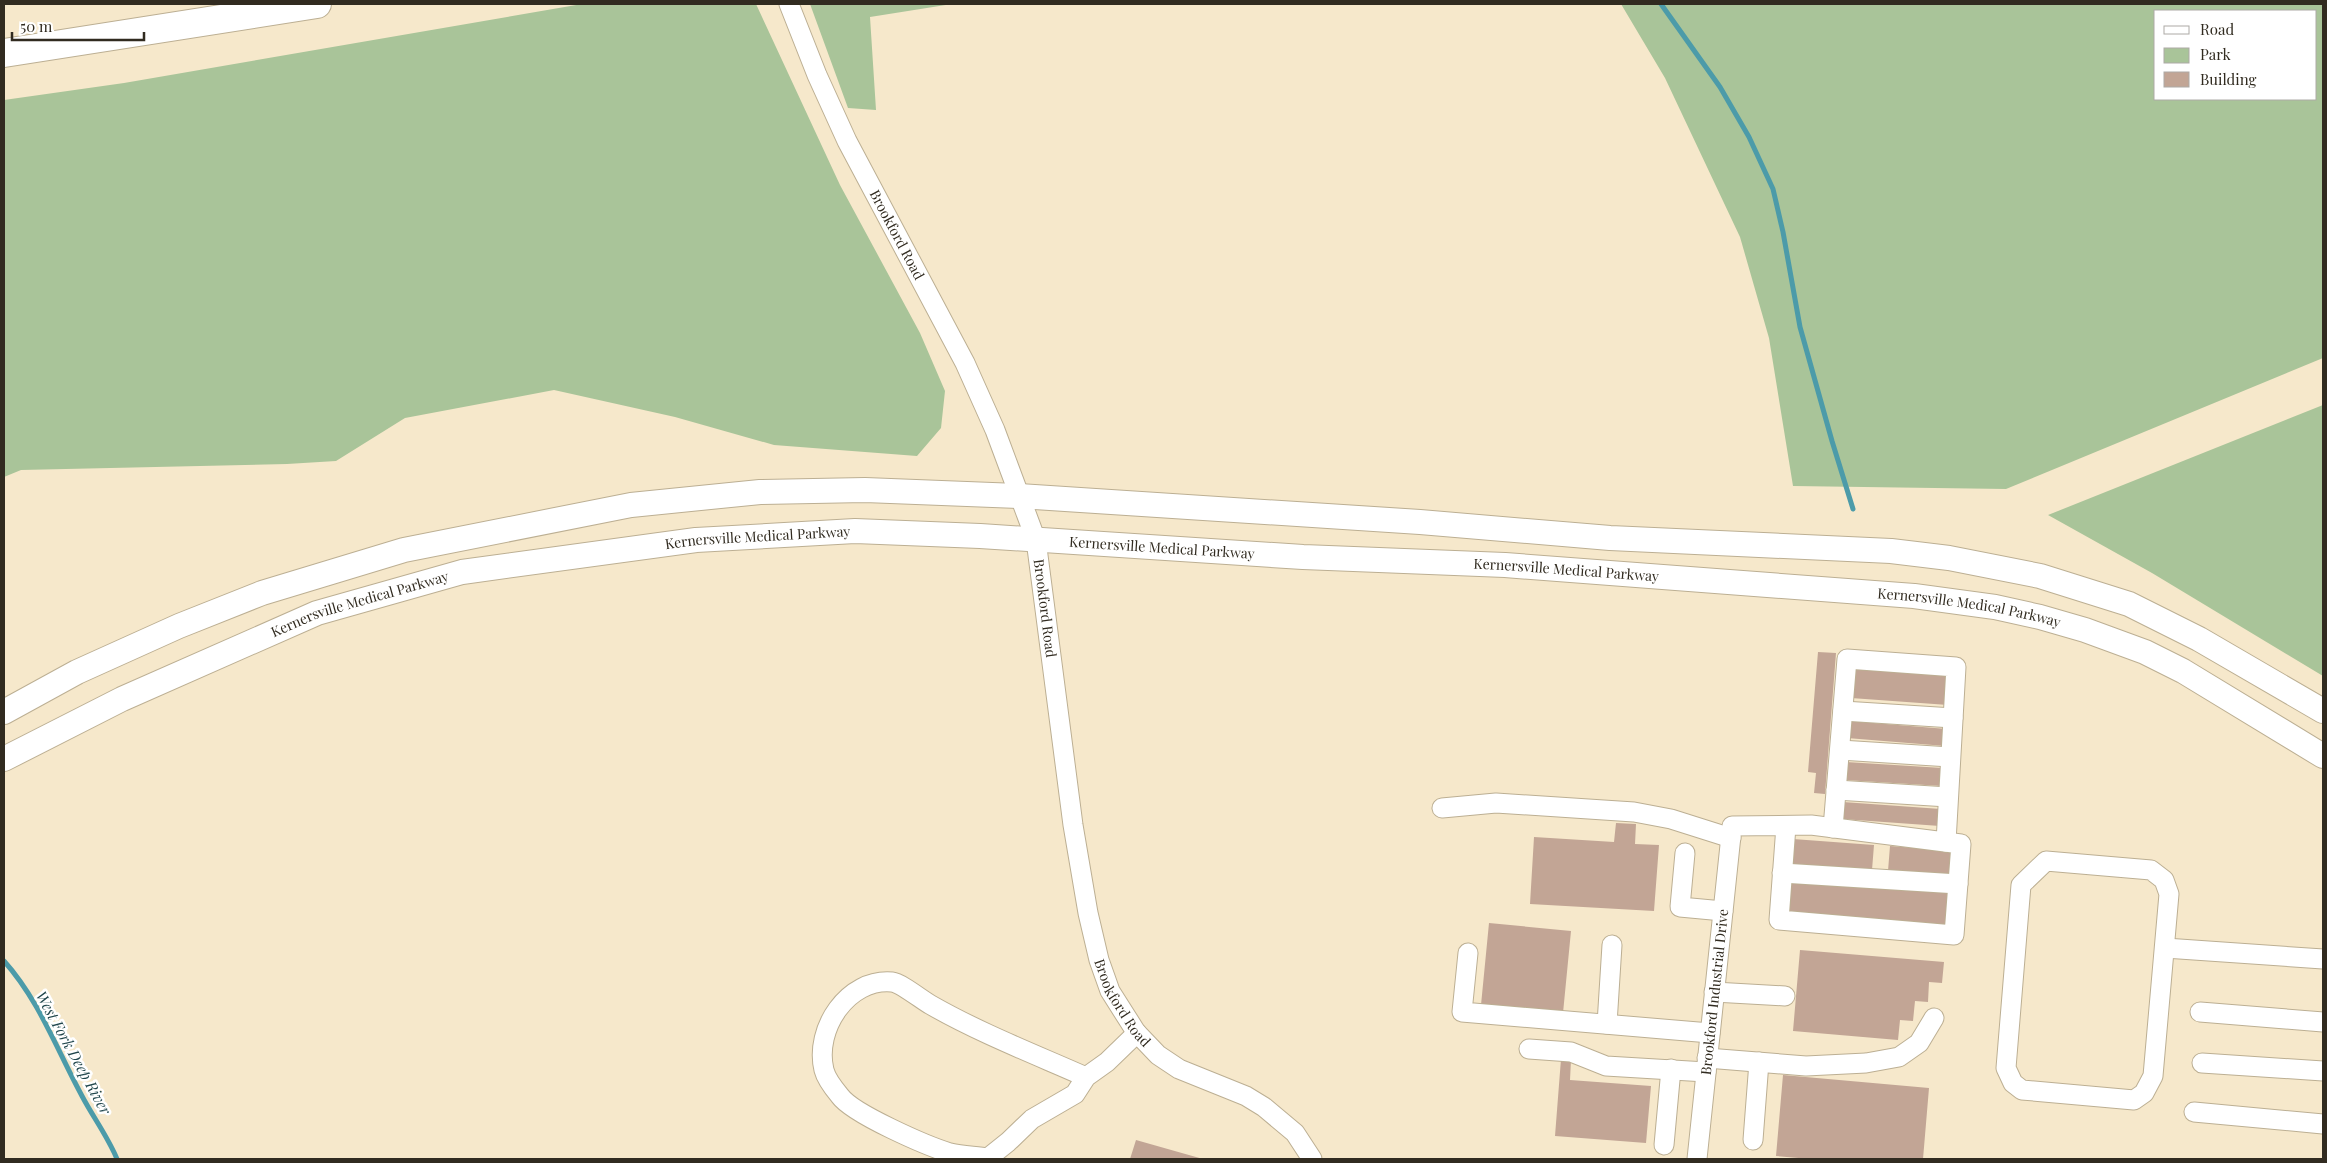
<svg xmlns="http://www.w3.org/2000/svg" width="2327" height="1163" viewBox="0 0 2327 1163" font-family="'Playfair Display',serif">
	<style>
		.green { fill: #a9c499; fill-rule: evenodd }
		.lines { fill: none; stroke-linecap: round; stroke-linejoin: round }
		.stream { stroke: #4c9ba9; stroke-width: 5 }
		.building { fill: #c2a595 }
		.minor-casing { stroke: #bcaf93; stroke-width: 21 }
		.major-casing { stroke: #bcaf93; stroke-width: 26 }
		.highway-casing { stroke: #bcaf93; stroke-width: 30 }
		.minor { stroke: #fff; stroke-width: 19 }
		.major { stroke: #fff; stroke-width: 24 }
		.highway { stroke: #fff; stroke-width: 28 }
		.labels { text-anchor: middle; stroke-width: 5; stroke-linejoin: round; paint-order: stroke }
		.street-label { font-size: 14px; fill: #312b20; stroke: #fff }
		.water-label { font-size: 15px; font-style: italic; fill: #20464c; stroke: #fff }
	</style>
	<rect width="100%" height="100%" fill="#f6e8cb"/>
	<path class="green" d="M582 4H756L840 185 920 333 945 391 941 428 917 456 774 445 675 417 554 390 405 418 336 461 287 464 21 470 4 477V100L124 83Z
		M810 4H952L870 17 876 110 848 108Z
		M1621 4H2323V358L2006 489 1793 486 1769 338 1740 237 1665 78ZM2156 11H2316V99H2156Z
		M2323 405V676L2152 573 2048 515Z"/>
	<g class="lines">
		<path class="stream" d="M1661 4 1720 87 1749 137 1773 189 1783 232 1800 327 1832 441 1853 509
			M4 961C39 1000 57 1050 82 1096 93 1117 108 1137 117 1159"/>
	</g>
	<path class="building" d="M1818 652 1836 653 1825 794 1814 793 1816 773 1808 772Z
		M1853 665 1951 672 1948 705 1851 698Z
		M1849 721 1947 729 1945 746 1847 738Z
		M1846 762 1943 768 1942 786 1845 780Z
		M1843 802 1941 809 1940 826 1842 819Z
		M1616 823 1636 824 1635 844 1659 845 1654 911 1530 904 1534 837 1614 842Z
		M1793 839 1874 845 1872 870 1791 864Z
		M1890 846 1955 851 1953 876 1888 871Z
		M1790 883 1953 893 1951 926 1788 916Z
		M1489 923 1571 931 1563 1013 1481 1005Z
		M1800 950 1944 962 1942 983 1929 982 1928 1002 1915 1001 1913 1021 1900 1020 1898 1040 1793 1031Z
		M1561 1059 1571 1060 1570 1080 1651 1086 1646 1143 1555 1136Z
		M1783 1075 1929 1088 1923 1159H1810L1776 1156Z
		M1136 1140 1203 1159H1130Z"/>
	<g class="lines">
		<g class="minor-casing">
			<g id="minor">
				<path id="s1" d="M789 4 817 75 847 141 965 363 995 430 1036 540 1073 825 1088 913 1099 960 1110 991 1136 1032 1158 1055 1179 1069 1246 1096 1264 1107 1295 1133 1312 1159"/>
				<path d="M1843 711 1953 718"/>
				<path d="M1840 750 1950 757"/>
				<path d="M1836 790 1948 797"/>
				<path d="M1442 808 1496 803 1634 812 1671 819 1731 838"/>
				<path d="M1833 828 1847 659 1956 667 1946 842"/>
				<path d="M1685 853 1680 907 1723 911"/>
				<path d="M2046 861 2151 870 2164 880 2169 894 2153 1076 2144 1093 2134 1100 2022 1090 2013 1083 2006 1068 2021 885Z"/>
				<path d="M1782 873 1958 884"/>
				<path d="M2165 948 2323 959"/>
				<path d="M1468 953 1462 1012 1710 1033"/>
				<path d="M1714 992 1785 996"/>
				<path d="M2200 1012 2323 1022"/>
				<path d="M1607 1024 1612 945"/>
				<path d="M1529 1049 1571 1052 1606 1066 1706 1072"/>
				<path d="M1707 1058 1806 1066 1866 1063 1899 1057 1919 1043 1934 1018"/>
				<path d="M2202 1063 2323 1071"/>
				<path d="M1086 1077C1034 1054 980 1033 931 1005 922 1000 901 983 892 982 848 978 814 1029 824 1070 826 1078 835 1090 840 1096 853 1114 927 1146 950 1153 962 1156 976 1156 988 1158L1008 1142 1032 1119 1075 1094 1086 1077 1107 1062 1137 1033"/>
				<path d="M2194 1112 2323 1124"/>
				<path d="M1753 1140 1759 1062"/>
				<path d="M1664 1145 1671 1069"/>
				<path id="s2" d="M1697 1159 1732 826 1811 825 1961 844 1954 935 1779 920 1786 826"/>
			</g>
		</g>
		<g class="major-casing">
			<g id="major">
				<path d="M4 712 77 672 179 626 262 593 404 550 631 505 760 492 865 490 1019 496 1420 522 1610 538 1891 551 1949 558 2040 576 2129 604 2199 639 2323 711"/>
				<path id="s3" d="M4 759 122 699 317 613 462 572 696 540 855 531 980 536 1303 557 1505 565 1914 596 1995 607 2040 617 2085 630 2145 652 2183 671 2323 756"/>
			</g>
		</g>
		<g class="highway-casing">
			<path id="highway" d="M4 53 317 4"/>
		</g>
		<use href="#minor" class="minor"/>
		<use href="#major" class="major"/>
		<use href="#highway" class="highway"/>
	</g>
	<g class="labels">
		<g class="street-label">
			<text dy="5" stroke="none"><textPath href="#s1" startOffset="255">Brookford Road</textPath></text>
			<text dy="5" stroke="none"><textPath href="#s3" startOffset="794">Kernersville Medical Parkway</textPath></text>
			<text dy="5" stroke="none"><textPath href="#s3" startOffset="1199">Kernersville Medical Parkway</textPath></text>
			<text dy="5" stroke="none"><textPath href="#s3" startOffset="1604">Kernersville Medical Parkway</textPath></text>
			<text dy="5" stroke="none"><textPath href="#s3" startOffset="389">Kernersville Medical Parkway</textPath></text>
			<text dy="5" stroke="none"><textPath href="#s1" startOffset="660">Brookford Road</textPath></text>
			<text dy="5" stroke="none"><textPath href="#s3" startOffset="2009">Kernersville Medical Parkway</textPath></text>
			<text dy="5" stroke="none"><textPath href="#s2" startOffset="168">Brookford Industrial Drive</textPath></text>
			<text dy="5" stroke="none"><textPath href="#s1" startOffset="1065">Brookford Road</textPath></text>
		</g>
		<g class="water-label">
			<text transform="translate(73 1053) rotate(61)" y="5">West Fork Deep River</text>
		</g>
	</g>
	<rect width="2327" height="1163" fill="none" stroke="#312b20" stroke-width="10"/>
	<rect x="2154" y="10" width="162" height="90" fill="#ffffff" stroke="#adaaa6"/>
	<rect x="2164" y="26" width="25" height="8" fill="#ffffff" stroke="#adaaa6"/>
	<text x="2200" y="35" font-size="15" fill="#312b20">Road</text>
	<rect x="2164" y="48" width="25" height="15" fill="#a9c499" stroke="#adaaa6"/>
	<text x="2200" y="60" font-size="15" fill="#312b20">Park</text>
	<rect x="2164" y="72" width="25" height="15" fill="#c2a595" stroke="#adaaa6"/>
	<text x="2200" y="85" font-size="15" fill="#312b20">Building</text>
	<path d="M12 32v8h132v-8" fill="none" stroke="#312b20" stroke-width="2.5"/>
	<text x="20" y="32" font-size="15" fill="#312b20" stroke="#ffffff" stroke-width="4" paint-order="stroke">50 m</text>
</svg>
